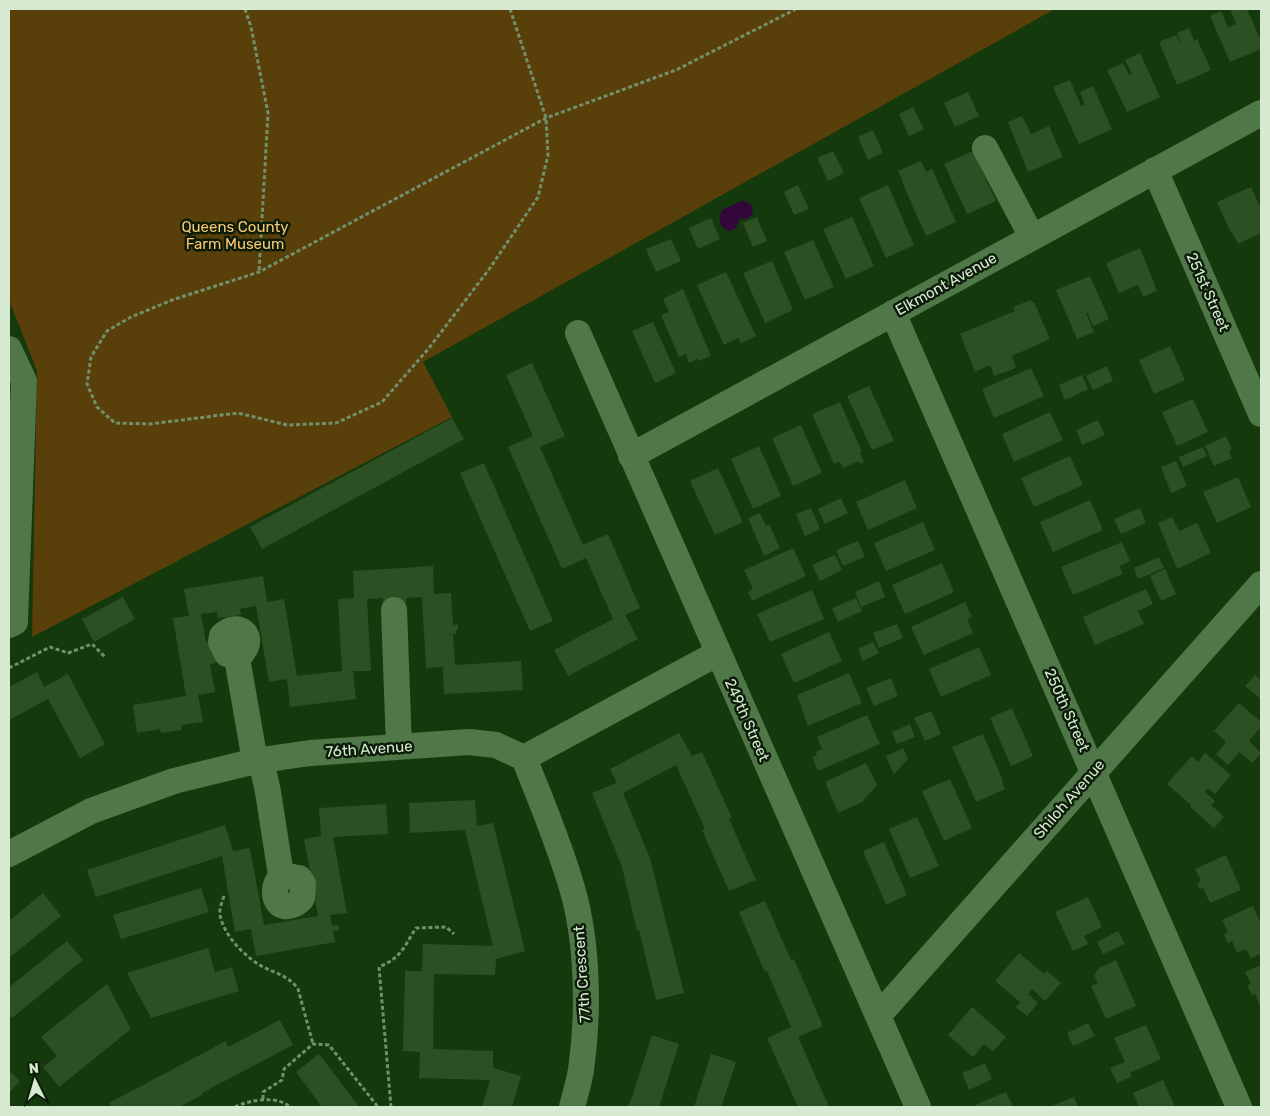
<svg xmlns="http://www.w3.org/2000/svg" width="1270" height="1116" viewBox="0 0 1270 1116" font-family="Rubik,sans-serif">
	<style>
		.green { fill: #593f09 }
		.water { fill: #33063c }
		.building { fill: #2c5024 }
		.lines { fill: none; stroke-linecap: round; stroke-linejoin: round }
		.path { stroke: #73906c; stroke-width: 3; stroke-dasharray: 4 2.5; stroke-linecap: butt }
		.minor { stroke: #507748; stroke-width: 26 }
		.labels { text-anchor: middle; stroke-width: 5; stroke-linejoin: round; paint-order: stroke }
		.park-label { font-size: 15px; fill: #fac871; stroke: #0c1c09 }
		.street-label { font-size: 15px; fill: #d5ead0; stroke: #0c1c09 }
	</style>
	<rect width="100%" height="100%" fill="#14390c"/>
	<path class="green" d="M9 9H1055L423 362 452 417 32 637 37 371 9 300Z"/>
	<path class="water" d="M741 201C758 202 756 221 740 219L736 228 731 231C721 230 717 220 722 210Z"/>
	<path class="building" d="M1230 9H1247L1261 41V49L1230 62 1210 16 1221 11 1228 27 1236 24Z
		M1189 28 1194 41 1197 39 1211 70 1177 85 1159 42 1176 35 1182 46 1177 33Z
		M1140 53 1160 97 1127 112 1107 70 1123 63 1129 75 1130 74H1132L1125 60Z
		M1070 80 1081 106 1085 105 1080 92 1093 86 1112 129 1079 144 1053 87Z
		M968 92 979 116 955 127 944 103Z
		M913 107 924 129 909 136 899 114Z
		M1022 116 1031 134 1049 126 1063 157 1028 172 1008 122Z
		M873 130 883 153 868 160 858 137Z
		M833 151 844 173 828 181 817 158Z
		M973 151 996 201 967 214 944 164Z
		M921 161 926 172 932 169 956 222 926 236 902 182H903L898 171Z
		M798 185 809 209 794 215 784 192Z
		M888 185 914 245 886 258 859 198Z
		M1251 187 1261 209V233L1238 244 1232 232 1231 233 1217 202Z
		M757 217 767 241 753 247 743 223Z
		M852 217 874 266 846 279 823 229Z
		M711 218 720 239 698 249 689 228Z
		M671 239 681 261 656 272 646 249Z
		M813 240 834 287 805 300 784 252Z
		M1140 248 1157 291 1143 297 1138 285 1119 293 1106 263Z
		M772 261 793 310 765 323 743 273Z
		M726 272 756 336 741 343 738 338 724 345 697 285Z
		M1090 276 1109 319 1093 326 1088 313H1086L1094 332 1077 339 1056 290Z
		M683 289 711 356 698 361 697 359 689 363 686 354 679 357 661 315 669 312 663 299Z
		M1031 300 1032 303 1034 302 1050 339 1012 356 1016 368 994 376 990 365 975 372 960 334 1015 311 1013 307Z
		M653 322 676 373 655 383 632 331Z
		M1170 346 1185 380 1154 394 1139 360Z
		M532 363 565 436 540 447 583 545 608 534 640 608 625 615 638 639 568 676 554 650 613 619 586 558 562 569 508 447 533 436 506 375Z
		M1107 366 1113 381 1093 390 1086 376Z
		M1031 368 1044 396 994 418 982 389Z
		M1082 375 1088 389 1065 400 1059 385Z
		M869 386 894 441 872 450 847 396Z
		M1193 399 1208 432 1177 446 1162 412Z
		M840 402 862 452 860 453 864 462 860 464 859 461 843 468 840 462 834 464 812 414Z
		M1050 412 1063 440 1014 462 1002 434Z
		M452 418 464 439 262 549 250 527Z
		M1098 420 1105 435 1082 445 1076 430Z
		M801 425 822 473 793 486 772 438Z
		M1226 436 1232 449 1229 451 1232 458 1214 466 1205 446Z
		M759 446 781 496 753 509 731 459Z
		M1203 447 1207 456 1183 467 1179 457Z
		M1070 456 1083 485 1034 507 1021 478Z
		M1176 461 1187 486 1171 493 1161 467Z
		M484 463 553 621 530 631 460 473Z
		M718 468 743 522 715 535 690 481Z
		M1238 477 1251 507 1217 523 1203 492Z
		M905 480 917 508 868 530 856 502Z
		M841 498 848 513 825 524 818 509Z
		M1090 500 1103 530 1053 552 1040 522Z
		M811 508 820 529 805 536 796 514Z
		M1140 508 1146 523 1121 534 1114 519Z
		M760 513 766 526 769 524 780 548 764 556 748 518Z
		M1172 517 1179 531 1197 523 1211 553 1177 569 1158 523Z
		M923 522 935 550 886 571 874 543Z
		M858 541 865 557 843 566 836 550Z
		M1122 542 1130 561 1119 566 1123 574 1073 595 1061 567Z
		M793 548 806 576 752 601 748 592 753 589 744 570Z
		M835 555 842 570 820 581 812 565Z
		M1159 557 1164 568 1138 579 1134 568Z
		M942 563 954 592 905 614 892 585Z
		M433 566 434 594 451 593 453 625 458 624V630H456V634H453L455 665 521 661 523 690 444 694 443 667 426 668 422 597 406 598V603L383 605V598L367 599 371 671H353L356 699 290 707 287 679 269 682 256 606 240 609 241 615 218 618 217 612 201 614 206 642 212 641 216 663 210 664 215 692 198 695 203 722 181 725 182 730 161 733 160 729 137 733 133 705 186 696 173 618 189 616 184 589 263 576 267 602 284 599 297 676 342 671 338 599 354 598 353 571Z
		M1165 569 1176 594 1161 601 1150 576Z
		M879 581 885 597 861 607 855 592Z
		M1146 589 1153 604 1138 611 1144 624 1095 645 1083 617Z
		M812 590 824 619 770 642 757 614Z
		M123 597 135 619 94 642 82 619Z
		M856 598 862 611 838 622 832 608Z
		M965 602 972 617 967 619 973 633 924 655 911 627Z
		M897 624 903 638 879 648 873 633Z
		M829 632 842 661 794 683 781 654Z
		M873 642 879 653 863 661 858 649Z
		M979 647 991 675 941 697 929 669Z
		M37 672 44 687 68 674 105 744 80 758 48 699 9 720V687Z
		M849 673 862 703 808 726 797 695Z
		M1255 675 1261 680V699L1245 686Z
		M891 678 898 696 874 706 866 688Z
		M1239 703 1261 722V727L1249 741 1261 753 1252 763 1239 752 1228 765 1216 754 1226 742 1214 731Z
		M1012 708 1033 756 1011 766 990 718Z
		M931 711 941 734 925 741 914 718Z
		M867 715 880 744 818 771 812 757 817 755 816 752 822 749 817 737Z
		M910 724 915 737 897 744 892 732Z
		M679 733 692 756 702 752 732 818 729 819 756 880 729 891 702 830 705 829 676 765 623 793 650 858 684 993 656 1000 639 930 637 931 622 867 592 793 617 783 610 769Z
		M983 734 1003 781 1002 782 1005 789 976 802 952 747Z
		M903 748 908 759 894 774 886 756Z
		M1205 753 1231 775 1215 794 1208 788 1205 792 1215 801 1211 805 1224 817 1214 828 1190 807 1191 805 1167 784 1192 756 1198 762Z
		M866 763 877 785 862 802 838 813 825 782Z
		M950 779 972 828 944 841 922 791Z
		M475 800 477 826 493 823 525 951 496 959 495 975 434 974 433 1049 493 1051V1068L521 1076 512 1107H482L490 1080 419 1078 420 1052 403 1051 405 971H422L423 944 493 946 465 830 410 833 409 803Z
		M386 804 388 834 333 837 347 913 330 915 332 926 338 925 339 930 333 931 335 942 256 956 251 929 235 932 222 856 96 897 87 870 225 825 233 851 250 848 264 925 318 916 304 839 321 836 319 808Z
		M917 817 939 866 910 878 889 829Z
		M884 842 907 895 886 905 863 851Z
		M1226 855 1241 890 1210 903 1203 888 1199 889 1197 883 1201 881 1195 869Z
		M201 888 209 912 121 939 113 915Z
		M43 893 61 916 9 958V921Z
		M1088 897 1102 927 1084 936 1088 944 1073 951 1055 912Z
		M765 901 791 960 794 959 823 1026 798 1037 829 1107H798L767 1038 791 1027 767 971 765 972 739 912Z
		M1253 906 1261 924V954L1251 958 1246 949 1237 953 1232 941 1228 943 1224 934 1228 932 1222 920Z
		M1118 931 1125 944 1103 954 1097 942Z
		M67 941 83 960 12 1018 9 1014V987Z
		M208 948 215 972 232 967 239 991 151 1018 127 973Z
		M1019 953 1044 974 1047 971 1061 983 1045 1001 1032 989 1028 994 1038 1003 1027 1016 1016 1007 1020 1002 995 981Z
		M1116 960 1136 1006 1106 1019 1091 986 1098 983 1094 975 1099 968Z
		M1261 965V1008L1255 994 1252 995 1247 985 1251 984 1245 972Z
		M107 984 131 1029 59 1087 43 1067 57 1056 41 1037Z
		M972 1007 1006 1037 993 1051 984 1044 973 1057 948 1035Z
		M280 1020 293 1045 202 1093V1095L179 1107H111L109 1103 226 1041 228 1047Z
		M1088 1023 1095 1036 1073 1046 1067 1033Z
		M1146 1025 1161 1059 1130 1073 1131 1077 1117 1083 1110 1068 1125 1062 1114 1038Z
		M652 1035 679 1044 659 1107H628L629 1103H630Z
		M319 1054 339 1080 359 1107H322L296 1072Z
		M711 1054 736 1062 721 1107H694Z
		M985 1063 992 1079 969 1090 962 1073Z
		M9 1070 20 1081 9 1093Z
		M1163 1080 1175 1107H1139L1133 1093Z
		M1006 1092 1013 1107H976L975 1105Z
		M1074 1097 1078 1107H1049Z"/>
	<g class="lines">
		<path class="path" d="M245 9 251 27 268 113 259 272
			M510 9 546 118 548 155 538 197 490 268 429 348 382 402 336 423 287 425 238 413 150 424 115 423 97 407 87 384 91 357 107 331 131 317 172 300 259 272 546 118 676 70 796 9
			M9 668 50 647 68 653 92 644 105 657
			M224 896C222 902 219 909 220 915 224 936 245 957 263 967 277 974 289 976 298 989L313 1044
			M263 1099V1092L282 1080 284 1069 313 1044 329 1045 378 1107
			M235 1107C249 1100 277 1095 290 1107
			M391 1107 379 967C402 957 403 948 416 928L446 927 454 934"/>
		<path class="minor" d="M985 148 1032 237
			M1155 170 1261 414
			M893 313 1239 1107
			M578 333 918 1107
			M9 349 24 381 15 622 9 625
			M631 456 1261 113
			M394 610 399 747
			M237 658C260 639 239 618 222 636L221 642 227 654 237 658 255 761
			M524 758C541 801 559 843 572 888 588 942 589 1014 581 1070 579 1082 575 1095 572 1107
			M261 760 268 792 281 875C279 880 275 884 275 890 274 909 291 911 302 898L303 884 299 878 281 875
			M9 854 91 811 174 781 255 761 310 753 469 742 496 745 524 758 718 653
			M878 1016 1261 584"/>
	</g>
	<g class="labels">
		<g class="park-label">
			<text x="235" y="232">Queens County<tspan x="235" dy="17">Farm Museum</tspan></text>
		</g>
		<g class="street-label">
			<text transform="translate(946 284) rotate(-29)" y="5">Elkmont Avenue</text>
			<text transform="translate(1208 292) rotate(66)" y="5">251st Street</text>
			<text transform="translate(1067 710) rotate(66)" y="5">250th Street</text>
			<text transform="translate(747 720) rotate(66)" y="5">249th Street</text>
			<text transform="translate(369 749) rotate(-4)" y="5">76th Avenue</text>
			<text transform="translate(1069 799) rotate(-49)" y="5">Shiloh Avenue</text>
			<text transform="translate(582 974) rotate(-94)" y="5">77th Crescent</text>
		</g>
	</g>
	<rect width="1270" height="1116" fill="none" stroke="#d5ead0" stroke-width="20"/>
	<g transform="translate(35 1081) rotate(355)" stroke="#0c1c09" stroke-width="4" paint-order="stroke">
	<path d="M0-4L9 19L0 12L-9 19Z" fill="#d5ead0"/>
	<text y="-8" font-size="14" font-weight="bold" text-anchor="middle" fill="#d5ead0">N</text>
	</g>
</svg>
